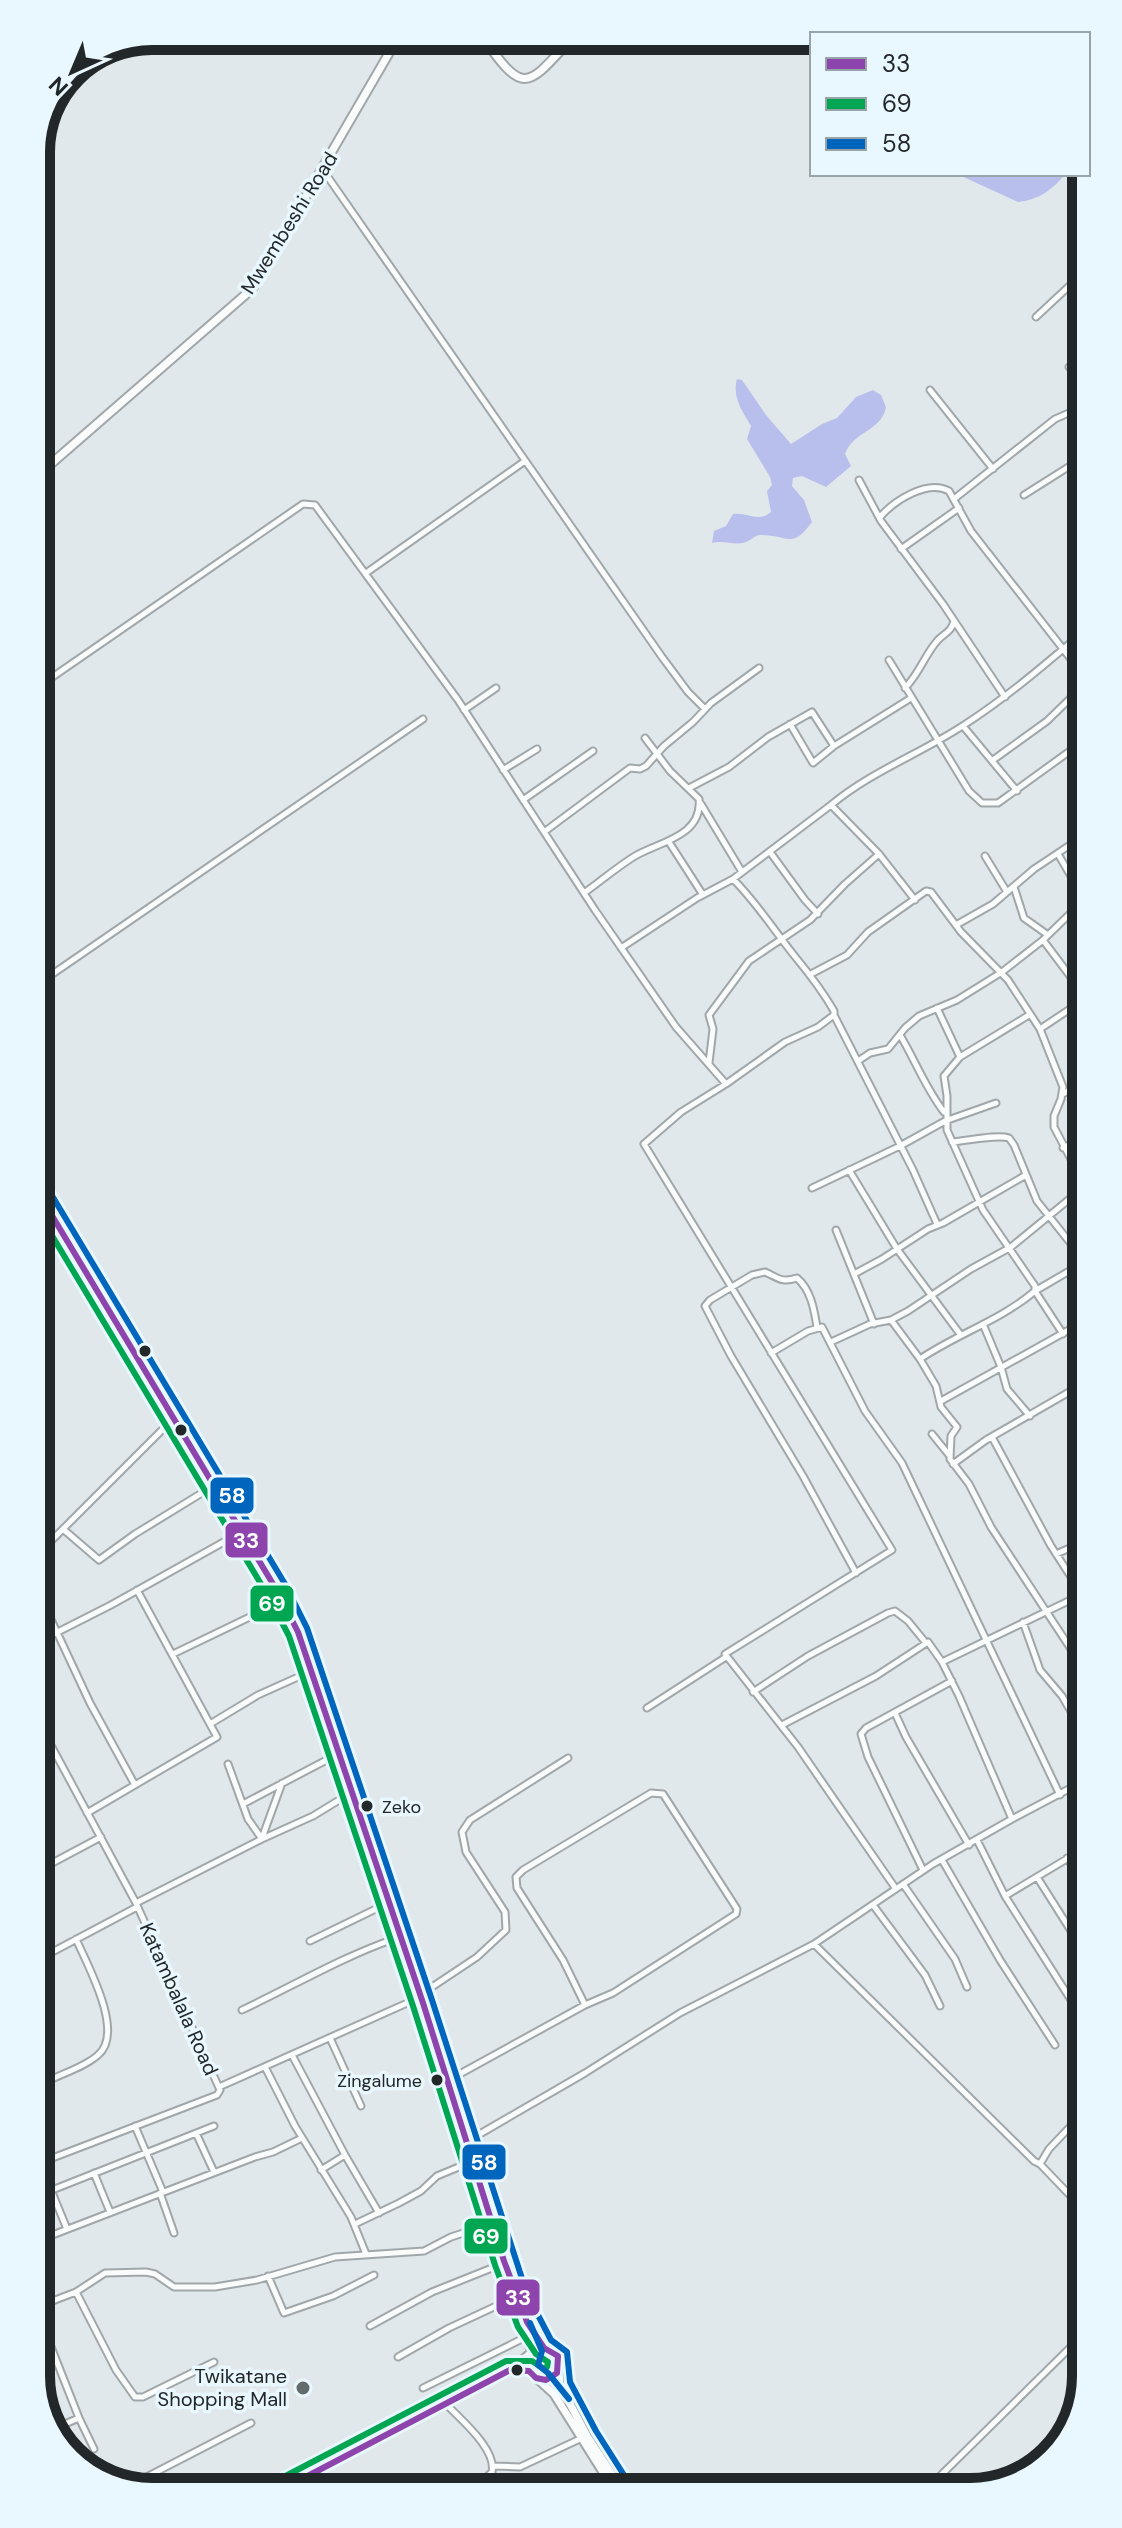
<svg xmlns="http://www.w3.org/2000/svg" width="1122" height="2528" viewBox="0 0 1122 2528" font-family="'DM Sans',sans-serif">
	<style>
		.water { fill: #b9bfec }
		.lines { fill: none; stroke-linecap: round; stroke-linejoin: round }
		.street-casing { stroke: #a1a7a9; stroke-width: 9 }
		.secondary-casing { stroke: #a1a7a9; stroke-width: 11 }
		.street { stroke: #fafcfc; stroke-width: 5 }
		.secondary { stroke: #fafcfc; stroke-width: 7 }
		.bus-1-casing { stroke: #e9f7fe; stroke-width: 12 }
		.bus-2-casing { stroke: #e9f7fe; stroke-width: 12 }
		.bus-3-casing { stroke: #e9f7fe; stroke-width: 12 }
		.bus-1 { stroke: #8e44ad; stroke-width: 6 }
		.bus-2 { stroke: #00a651; stroke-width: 6 }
		.bus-3 { stroke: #0065bd; stroke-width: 6 }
		.bus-dot { fill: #222729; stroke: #e9f7fe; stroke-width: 3 }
		.poi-dot { fill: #646b6d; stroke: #e9f7fe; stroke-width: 3 }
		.labels { text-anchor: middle; stroke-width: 7; stroke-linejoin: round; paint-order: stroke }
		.bus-label { font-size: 18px; fill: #222729; stroke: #e9f7fe; text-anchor: start }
		.street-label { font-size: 20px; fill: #222729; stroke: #e9f7fe }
		.poi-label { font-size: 20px; fill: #222729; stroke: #e9f7fe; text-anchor: end }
		.rim { fill: none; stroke: #222729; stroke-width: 10 }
		.line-badge { stroke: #e9f7fe; stroke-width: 3 }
		.badge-label { font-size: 22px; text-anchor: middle; font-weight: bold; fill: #fff }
	</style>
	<rect width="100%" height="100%" fill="#e0e8ec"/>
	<path class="water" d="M957 174H1065C1053 190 1038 200 1018 202Z
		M737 379 742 380 766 415 791 444 822 424 837 418 856 397 873 390 881 395 886 407C881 432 853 431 845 454L851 466 826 487 802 476 793 478 792 486 804 500 812 522C792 550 788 535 761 535 754 535 750 542 743 543 733 545 722 540 712 543L714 531 726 526 733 514C747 512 759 523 771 512L767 491 772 485 770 477 747 439 751 426C742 411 732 397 737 379Z"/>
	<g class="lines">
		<g class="street-casing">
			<path id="street" d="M323 170 662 657 688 692 705 709
				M1036 317 1080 276
				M1069 367 1080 358
				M930 390 993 469
				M859 480 881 521 943 604 1005 697
				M1024 495 1081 459
				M954 499 1055 419 1080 408
				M880 517C894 501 927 479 949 491L971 531 1081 672
				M901 549 959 508
				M366 573 525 461
				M889 660 969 791 982 803H998L1081 743
				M38 687 303 504 315 505 458 700 595 910 676 1027 726 1084
				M905 688C920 673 925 654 938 640 946 632 951 632 954 621
				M464 710 496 688
				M790 724 813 763 834 746 911 698
				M963 726 1017 791
				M993 760 1047 721 1081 688
				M503 770 537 749
				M689 788 729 767 768 737 812 712 834 746
				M523 800 593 751
				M701 804 742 872
				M544 832 630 768 640 769 646 766 664 746 693 722 711 703 759 668
				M669 842 703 895
				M770 852 805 900 818 914
				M1058 854 1082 895
				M985 856 1007 892
				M733 879C758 904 775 932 797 959 811 976 823 992 834 1011V1015L818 1027 785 1042 726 1084 681 1112 644 1144 892 1550 725 1654 798 1747 896 1889
				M1014 887 1024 918 1048 935
				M584 893C601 881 617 867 635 856 659 842 703 836 699 799L670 771 645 738
				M915 900 879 854 831 805C872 771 920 754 964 725 1006 698 1043 666 1081 634
				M956 925 993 904 1034 869 1082 837
				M1043 940 1082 992
				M621 948 697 898 733 879 831 805
				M811 974 847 955 868 932 926 891 931 892 961 932 1008 980 1040 1029 1063 1087 1061 1099 1054 1116V1127L1083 1182
				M38 984 423 719
				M937 1008 960 1057
				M834 1015 913 1170 937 1224
				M1040 1029 1082 1001
				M900 1035C915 1060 926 1089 944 1112
				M858 1061 870 1053 888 1049 905 1028 919 1016 957 1000 1002 972 1043 940 1082 902
				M709 1063 713 1029 709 1015 749 961 810 920 845 884 879 854
				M1063 1094 1082 1082
				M952 1142C967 1141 997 1134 1009 1138L1014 1145 1037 1201 1083 1259
				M1063 1148 1083 1138
				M849 1170 897 1249 960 1334
				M812 1188 900 1146 945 1121 996 1103
				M836 1230 874 1324
				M856 1273 882 1259 928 1229 943 1223 1026 1175
				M891 1320 920 1359 936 1386 941 1407 957 1427 951 1436 950 1459 969 1484 991 1527 1084 1669
				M983 1324 1001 1367 1007 1389 1030 1416
				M817 1327C814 1309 811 1290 797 1278 781 1283 779 1278 765 1272L752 1275 710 1300 705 1306 731 1356 803 1476 856 1573
				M1063 1334 1035 1291 1083 1263
				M831 1342 870 1324 891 1320 908 1311 971 1269 1011 1247 1083 1188
				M771 1353 808 1331 822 1327 865 1411 902 1463 1060 1795
				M920 1359C957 1334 1001 1320 1035 1291V1286L983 1210 947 1130V1096L944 1076 960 1057 1029 1015
				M941 1401 1083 1322
				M932 1434 949 1455
				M992 1437 1051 1546 1082 1594
				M1077 1462 1083 1472
				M953 1464 986 1440 1083 1384
				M63 1529 99 1560 135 1534 210 1488
				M40 1552 170 1422
				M1056 1554 1084 1542
				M40 1596 90 1703 135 1785
				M1023 1622 1040 1670 1062 1696 1084 1734
				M40 1641 111 1605 238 1534
				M173 1654 279 1603
				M942 1662 1083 1594
				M753 1692 808 1656 888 1613 895 1611 908 1621 926 1643
				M647 1708 726 1657
				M895 1713 906 1737 969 1845
				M210 1724 258 1695 307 1673
				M40 1725 136 1903 220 2090 217 2095 42 2162
				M782 1725 876 1676 928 1642 942 1662 959 1696 1012 1819
				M228 1764 248 1819 262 1839
				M243 1804 336 1755
				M87 1813 217 1737 137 1590
				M262 1838 282 1783
				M977 1840 1005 1896 1085 2022
				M1067 1858 1085 1884
				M942 1860 1000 1960 1055 2045
				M41 1869 101 1837
				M923 1870 868 1757 861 1734 866 1728 952 1681
				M1037 1877 1085 1953
				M903 1884 955 1959 967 1987
				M1005 1896 1085 1848
				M136 1903 262 1839 313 1816 349 1794
				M873 1905 925 1975 940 2006
				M310 1941 384 1905
				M814 1944 1034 2161 1040 2164 1086 2212
				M41 1958 137 1907
				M420 1995 477 1957 506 1930 505 1912 466 1852 462 1832 470 1820 568 1758
				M242 2010C293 1986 342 1957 394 1939
				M330 2038 361 2106
				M292 2055 345 2155 321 2170
				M265 2067 295 2126 351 2217 366 2254
				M41 2081H48C63 2073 85 2067 98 2055 125 2033 88 1966 76 1939
				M447 2081 585 2005 613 1993 736 1914 737 1909 663 1794 651 1793 523 1870 516 1877 517 1888 563 1960 585 2005
				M219 2087 414 2000
				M135 2126 163 2192
				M196 2133 214 2172
				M466 2142 585 2073 680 2013 814 1944 933 1864 1012 1819 1084 1781
				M345 2155 379 2213
				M1040 2164 1049 2149 1085 2111
				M94 2173 110 2212
				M51 2190 67 2229
				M160 2193 174 2233
				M42 2194 214 2126
				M355 2224 399 2203 421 2191 437 2176 466 2164
				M42 2239 255 2157 273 2152 302 2138
				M268 2276 284 2313 333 2296 374 2275
				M76 2292 116 2370 135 2397H143L214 2362
				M42 2305 76 2292 105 2273 146 2272 155 2274 174 2287H215L257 2280 335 2257 424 2251 451 2237 485 2226
				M42 2324 79 2418 94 2449
				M370 2326 432 2292 497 2266
				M398 2357 449 2328 509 2300
				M42 2362 53 2356
				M423 2388 526 2337
				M445 2403C460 2419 497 2449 492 2472L474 2489
				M53 2429 79 2418
				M494 2466 520 2467 582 2438
				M490 2476 499 2489
				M129 2486 251 2423
				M930 2486 1086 2332
				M398 2490 407 2483"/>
		</g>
		<g class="secondary-casing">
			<path id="secondary" d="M482 36C525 98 527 87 574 36
				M37 476 252 289 399 36
				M39 1194 276 1589 298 1632 423 2003 504 2261 527 2322 544 2348
				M39 1206 86 1282
				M368 1853 497 2266 532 2352
				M512 2370 529 2371 554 2394 613 2488
				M279 2491 510 2370C521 2363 531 2349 544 2348L558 2356 560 2385 587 2436 621 2488"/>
		</g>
		<use href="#street" class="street"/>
		<use href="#secondary" class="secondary"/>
		<g class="bus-1-casing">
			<path id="bus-1" d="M39 1194 276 1589 298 1632 423 2003 504 2261 527 2322 544 2348 558 2356 557 2373 546 2380 536 2378 529 2371 510 2370 279 2491"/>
		</g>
		<g class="bus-2-casing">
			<path id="bus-2" d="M39 1214 267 1594 289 1636 413 2006 495 2265 518 2327 536 2354 548 2362 547 2367 544 2369 532 2361H506L274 2482"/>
		</g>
		<g class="bus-3-casing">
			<path id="bus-3" d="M48 1189 285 1584 307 1628 432 2000 527 2294 551 2340 567 2352 570 2382 596 2431 629 2483
				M530 2323 542 2351 538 2365 548 2373 569 2399"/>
		</g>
		<use href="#bus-1" class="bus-1"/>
		<use href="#bus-2" class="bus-2"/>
		<use href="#bus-3" class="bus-3"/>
	</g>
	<g class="bus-dot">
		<circle cx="145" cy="1351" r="7"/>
		<circle cx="181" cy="1430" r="7"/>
		<circle cx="367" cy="1806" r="7"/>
		<circle cx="437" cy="2080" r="7"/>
		<circle cx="517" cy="2370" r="7"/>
	</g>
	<circle class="poi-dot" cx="303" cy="2388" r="8"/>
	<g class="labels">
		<g class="bus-label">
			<text x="382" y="1813">Zeko</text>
			<text x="422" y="2087" text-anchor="end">Zingalume</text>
		</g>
		<g class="street-label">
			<text transform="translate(289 223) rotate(-58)" y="7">Mwembeshi Road</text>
			<text transform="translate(179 1999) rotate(66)" y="7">Katambalala Road</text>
		</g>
		<g class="poi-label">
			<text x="287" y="2383">Twikatane<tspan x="287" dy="23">Shopping Mall</tspan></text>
		</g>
	</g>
	<path d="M0 0H1122V2528H0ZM152 50H970A102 102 0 0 1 1072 152V2376A102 102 0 0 1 970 2478H152A102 102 0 0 1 50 2376V152A102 102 0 0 1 152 50Z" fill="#e9f7fe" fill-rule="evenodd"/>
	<path class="rim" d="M152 50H970A102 102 0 0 1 1072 152V2376A102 102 0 0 1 970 2478H152A102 102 0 0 1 50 2376V152A102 102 0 0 1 152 50Z"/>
	<g class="line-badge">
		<rect x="209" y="1476" width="46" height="39" rx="8" fill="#0065bd"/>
		<rect x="224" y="1521" width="45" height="38" rx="8" fill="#8e44ad"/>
		<rect x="249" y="1584" width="46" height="39" rx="8" fill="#00a651"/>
		<rect x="461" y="2143" width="46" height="38" rx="8" fill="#0065bd"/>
		<rect x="463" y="2217" width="46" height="38" rx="8" fill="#00a651"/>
		<rect x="495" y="2278" width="46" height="39" rx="8" fill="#8e44ad"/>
	</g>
	<g class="badge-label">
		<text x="232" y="1503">58</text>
		<text x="246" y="1548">33</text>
		<text x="272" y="1611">69</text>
		<text x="484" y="2170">58</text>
		<text x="486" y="2244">69</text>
		<text x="518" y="2305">33</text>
	</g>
	<rect x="810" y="32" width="280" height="144" fill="#e9f7fe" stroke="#99a4a9" stroke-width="2"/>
	<rect x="826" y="58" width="40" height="12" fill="#8e44ad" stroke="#99a4a9" stroke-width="2"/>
	<text x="882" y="72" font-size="24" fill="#222729">33</text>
	<rect x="826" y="98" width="40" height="12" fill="#00a651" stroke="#99a4a9" stroke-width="2"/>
	<text x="882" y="112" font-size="24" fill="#222729">69</text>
	<rect x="826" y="138" width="40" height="12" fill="#0065bd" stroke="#99a4a9" stroke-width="2"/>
	<text x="882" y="152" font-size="24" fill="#222729">58</text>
	<g transform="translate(72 72) rotate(224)" stroke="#e9f7fe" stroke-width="6" paint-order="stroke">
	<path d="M0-6L14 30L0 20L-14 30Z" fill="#222729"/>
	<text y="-12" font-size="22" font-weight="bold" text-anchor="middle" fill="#222729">N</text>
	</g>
</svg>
